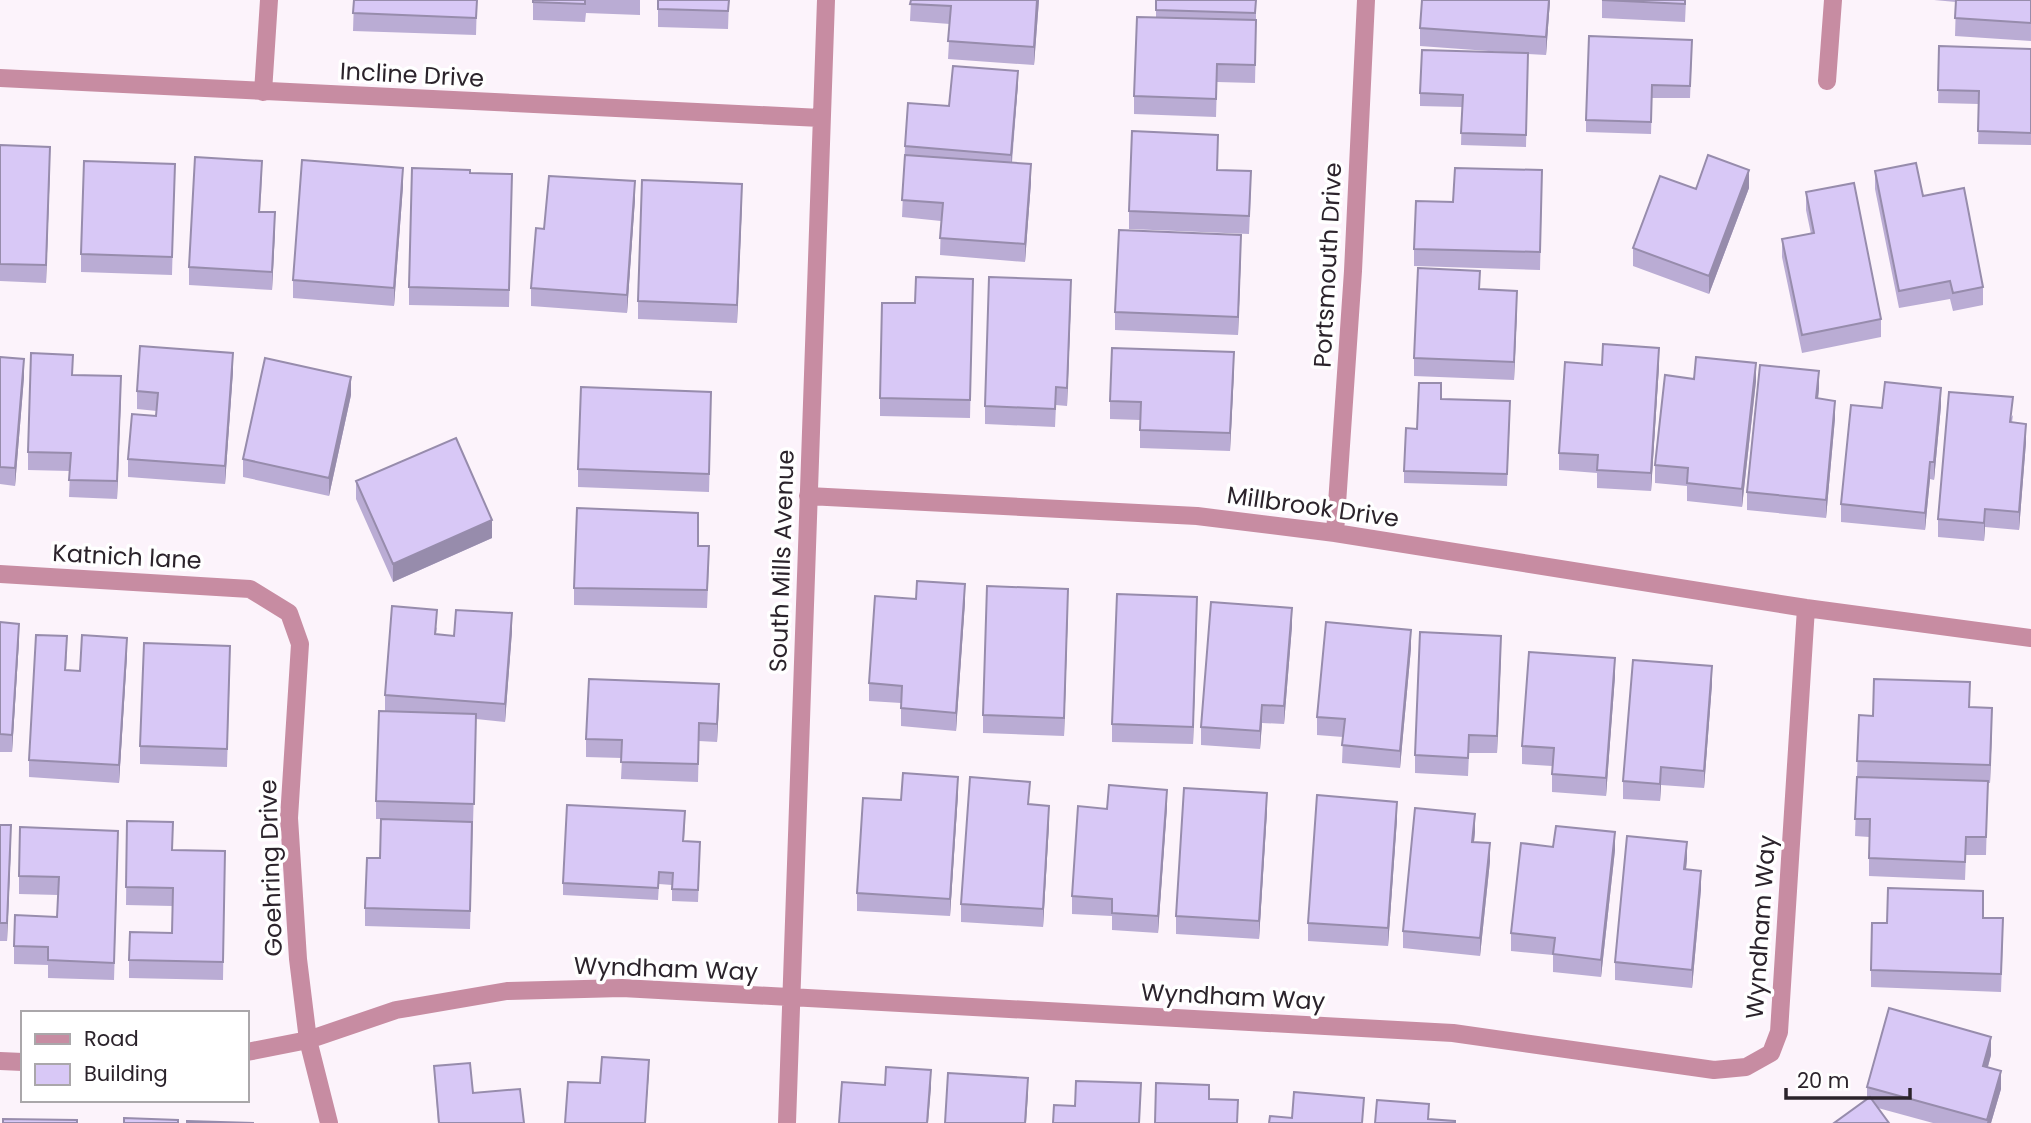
<svg xmlns="http://www.w3.org/2000/svg" width="2031" height="1123" viewBox="0 0 2031 1123" font-family="Poppins,sans-serif">
	<style>
		.lines { fill: none; stroke-linecap: round; stroke-linejoin: round }
		.minor { stroke: #c78ca2; stroke-width: 18 }
		.wall { fill: #baacd4 }
		.shaded-wall { fill: #978cac }
		.building { fill: #d8c8f6; stroke: #978cac; stroke-width: 2 }
		.labels { text-anchor: middle; stroke-width: 7; stroke-linejoin: round; paint-order: stroke }
		.street-label { font-size: 24px; fill: #2b232b; stroke: #fff }
	</style>
	<rect width="100%" height="100%" fill="#fcf3fb"/>
	<g class="lines">
		<path class="minor" d="M0 78 821 118
			M1827 81 1833 0
			M263 92 269 0
			M808 496 1197 516 1335 533 1806 608 2031 638
			M1335 533 1353 271 1366 0
			M0 574 250 589 289 613 300 644 289 818 298 959 308 1040 329 1123
			M247 1052 308 1040 396 1010 507 991 622 988 1453 1033 1714 1070 1746 1067 1771 1053 1779 1032 1806 608
			M0 1061 23 1062
			M787 1123 826 0"/>
	</g>
	<path class="wall" d="M354 0H477L476 35 353 31Z
		M533 0H640V15L586 13 585 22 533 20Z
		M658 0H729L728 29 658 27Z
		M911 0H1039L1034 65 948 59 950 24 910 21Z
		M1156 0H1256V38L1255 83 1217 82 1216 117 1134 114V96L1156 17Z
		M1550 0 1546 55 1528 54 1526 147 1461 145 1462 107 1420 106V93L1516 53 1420 46V28Z
		M1602 0H1686L1685 22 1602 18Z
		M1934 0H2031V41L1955 36 1956 2Z
		M1939 46 2031 49V145L1978 144 1979 104 1938 103Z
		M1692 52 1690 98H1652L1651 134 1586 132V120Z
		M1018 84 1012 163 1031 182 1025 262 940 255 941 221 902 217 905 146 949 106Z
		M0 145 50 165 46 283 0 281Z
		M175 164 172 275 81 272V254Z
		M1875 171 1923 196 1983 287V305L1953 311 1950 299 1899 308 1875 189Z
		M470 173 512 192 509 307 409 305V287Z
		M262 178 260 212 275 230 272 290 189 285V267Z
		M403 186 394 306 293 298V280Z
		M1542 188 1540 270 1414 266V249L1453 202Z
		M1749 188 1709 294 1633 266V248L1696 189Z
		M1251 189 1249 234 1129 229V211Z
		M1806 192 1881 319V337L1802 353 1782 257V239L1811 234 1806 210Z
		M635 199 627 313 531 306V288L544 229Z
		M742 202 737 323 638 319V301Z
		M1241 252 1238 335 1115 330V312Z
		M973 279 970 418 880 416V398L915 303Z
		M1480 289 1517 309 1514 380 1414 376V358Z
		M1071 298 1067 406 1056 405 1055 427 985 424V406Z
		M0 357 24 377 15 486 0 484Z
		M1602 365 1659 366 1651 491 1597 488V473L1559 470V453Z
		M1234 370 1230 451 1140 448V420L1110 419V401Z
		M233 371 225 484 128 477V459L156 416 157 411 137 409V391Z
		M73 375 121 394 117 499 69 497 70 471 28 470V452Z
		M1694 379 1756 381 1742 507 1687 501V486L1655 483V465Z
		M1819 389 1818 398 1835 418 1826 518 1747 510V492Z
		M351 395 329 496 243 477V459Z
		M1441 399 1510 414 1507 486 1404 483V471L1417 429Z
		M1941 406 1934 480 1930 479 1925 530 1841 522V504L1882 408Z
		M711 410 709 492 578 487V469Z
		M2013 415 2012 422 2026 442 2019 530 1985 527 1984 541 1938 537V519Z
		M356 481 492 538 393 582 356 499Z
		M698 546 709 563 707 608 574 605V588Z
		M965 602 956 731 901 726V703L869 701V683Z
		M1068 607 1064 736 983 733V715Z
		M1197 615 1193 744 1112 742V724Z
		M0 622 19 641 12 752H0Z
		M1292 626 1284 724 1262 723 1260 749 1201 745V727Z
		M437 627 436 634 454 636 512 631 505 722 476 719 470 929 365 926V908L380 858 381 819H376V801L385 711V695Z
		M1411 648 1400 768 1342 763 1343 737 1317 735V717Z
		M1501 653 1497 753H1469L1468 776 1415 773V755Z
		M67 654 66 670 80 671 127 655 119 783 29 777V760Z
		M230 664 227 767 140 764V746Z
		M1615 676 1606 796 1552 792V766L1522 764V746Z
		M1712 684 1704 788 1661 785 1660 801 1623 799V781Z
		M719 702 717 742 699 741 698 782 621 779 622 758 586 757V739Z
		M1970 707 1992 726 1990 783H1988L1986 855H1966L1965 880 1869 876V837L1855 836 1859 715 1873 716Z
		M958 794 950 916 857 911V893L901 800Z
		M1029 804 1049 824 1043 927 961 922V904Z
		M1167 807 1158 933 1112 930V916L1072 914V896L1107 809Z
		M1267 811 1259 939 1176 934V916Z
		M1397 819 1388 946 1308 941V923Z
		M127 821 173 850 225 851 223 980 129 978V960L172 933 173 906 126 905Z
		M685 824 684 841 700 854 698 902 672 901V885L659 884 658 900 563 895V883Z
		M0 825 11 843 7 941H0Z
		M1475 832 1474 842 1490 861 1480 956 1403 948V931Z
		M1553 847 1615 850 1601 977 1553 972V955L1511 951V933Z
		M118 849 114 980 48 978V965L14 964V946L57 917 58 895 19 894V876Z
		M1687 859 1686 869 1701 889 1692 988 1615 980V962Z
		M1983 918 2003 936 2001 992 1871 987V970L1887 923Z
		M1991 1055 1988 1067 2001 1089 1991 1123H1933L1878 1108 1867 1100V1087Z
		M434 1066 473 1093 524 1123H438Z"/>
	<path class="shaded-wall" d="M1037 0H1039L1034 65V47Z
		M1549 0H1550L1546 55V37Z
		M1018 71V84L1011 167V155Z
		M50 147V165L46 283V265Z
		M1031 164V182L1025 262V244Z
		M403 168V186L394 306V288Z
		M1749 170V188L1709 294V276Z
		M635 181V199L627 313V295Z
		M742 184V202L737 323V305Z
		M275 212V230L272 290V272Z
		M1241 235V252L1238 335V317Z
		M1071 280V298L1067 406V388Z
		M1517 291V309L1514 380V362Z
		M1659 348V366L1651 491V473Z
		M1234 352V370L1230 451V433Z
		M233 353V371L225 484V466Z
		M24 359V377L15 486V468Z
		M1756 363V381L1742 507V489Z
		M1819 371V389L1816 416V398Z
		M121 376V394L117 499V481Z
		M351 377V395L329 496V478Z
		M1941 388V406L1934 480V462Z
		M1835 401V418L1826 518V500Z
		M2026 424V442L2019 530V512Z
		M1930 462V479L1925 530V513Z
		M1985 509V527L1984 541V523Z
		M492 520V538L393 582V564Z
		M965 584V602L956 731V713Z
		M1068 589V607L1064 736V718Z
		M1197 597V615L1193 744V727Z
		M1292 608V626L1284 724V706Z
		M512 613V631L505 722V704Z
		M19 624V641L12 752V735Z
		M1411 630V648L1400 768V751Z
		M1501 636V653L1497 753V736Z
		M127 638V655L119 783V765Z
		M1615 658V676L1606 796V778Z
		M1712 666V684L1704 788V771Z
		M719 684V702L717 742V724Z
		M1262 705V723L1260 749V731Z
		M1992 708V726L1990 783V765Z
		M1661 767V785L1660 801V784Z
		M958 777V794L950 916V899Z
		M1167 790V807L1158 933V916Z
		M1267 793V811L1259 939V921Z
		M1397 802V819L1388 946V928Z
		M1049 806V824L1043 927V909Z
		M1475 814V832L1472 859V842Z
		M11 825V843L7 941V923Z
		M1615 832V850L1601 977V960Z
		M1687 842V859L1684 887V869Z
		M1490 843V861L1480 956V938Z
		M1701 871V889L1692 988V970Z
		M1991 1037V1055L1983 1084V1066Z
		M649 1060V1073L645 1123Z
		M931 1070V1088L928 1123H927Z
		M2001 1071V1089L1991 1123H1987Z
		M1028 1078V1095L1026 1123H1025Z"/>
	<path class="building" d="M354 0H477L476 18 353 13Z
		M533 0H585V4L533 2Z
		M658 0H729L728 11 658 9Z
		M911 0H1037L1034 47 948 41 951 6 910 4Z
		M1156 0H1256L1255 13 1156 10Z
		M1422 0H1549L1546 37 1420 28Z
		M1602 0H1685V4Z
		M1956 0H2031V23L1955 18Z
		M1137 17 1256 20 1255 65 1217 64 1216 99 1134 96Z
		M1589 36 1692 40 1690 86 1652 85 1651 122 1586 120Z
		M1939 46 2031 49V133L1978 131 1979 91 1938 90Z
		M1422 50 1528 53 1526 135 1461 133 1463 95 1420 93Z
		M953 66 1018 71 1011 155 905 146 908 103 949 106Z
		M1132 131 1218 135 1217 170 1251 171 1249 216 1129 211Z
		M0 145 50 147 46 265 0 264Z
		M905 155 1031 164 1025 244 940 238 943 203 902 200Z
		M1708 155 1749 170 1709 276 1633 248 1660 176 1696 189Z
		M195 157 262 161 259 212H275L272 272 189 267Z
		M302 160 403 168 394 288 293 280Z
		M84 161 175 164 172 257 81 254Z
		M1916 163 1923 196 1964 188 1983 287 1953 293 1950 281 1899 291 1875 171Z
		M412 168 470 170V173L512 174 509 290 409 287Z
		M1455 168 1542 170 1540 252 1414 249 1416 201 1453 202Z
		M549 176 635 181 627 295 531 288 536 228 544 229Z
		M642 180 742 184 737 305 638 301Z
		M1854 183 1881 319 1802 335 1782 239 1814 233 1806 192Z
		M1119 230 1241 235 1238 317 1115 312Z
		M1418 268 1480 271 1479 289 1517 291 1514 362 1414 358Z
		M916 277 973 279 970 400 880 398 882 303H915Z
		M989 277 1071 280 1067 388 1056 387 1055 409 985 406Z
		M1603 344 1659 348 1651 473 1597 470 1598 455 1559 453 1565 362 1602 365Z
		M140 346 233 353 225 466 128 459 132 414 156 416 158 393 137 391Z
		M1112 348 1234 352 1230 433 1140 430 1141 402 1110 401Z
		M31 353 73 355 72 375 121 376 117 481 69 480 71 453 28 452Z
		M0 357 24 359 15 468 0 467Z
		M1696 357 1756 363 1742 489 1687 483 1688 468 1655 465 1665 375 1694 379Z
		M265 358 351 377 329 478 243 459Z
		M1760 365 1819 371 1816 398 1835 401 1826 500 1747 492Z
		M1885 382 1941 388 1934 462H1930L1925 513 1841 504 1851 405 1882 408Z
		M1419 383H1441V399L1510 401 1507 474 1404 471 1406 428 1417 429Z
		M581 387 711 392 709 474 578 469Z
		M1949 392 2013 397 2010 422 2026 424 2019 512 1985 509 1984 523 1938 519Z
		M456 438 492 520 393 564 356 481Z
		M577 508 698 513V546H709L707 590 574 588Z
		M917 581 965 584 956 713 901 708 902 686 869 683 875 596 916 599Z
		M987 586 1068 589 1064 718 983 715Z
		M1117 594 1197 597 1193 727 1112 724Z
		M1211 602 1292 608 1284 706 1262 705 1260 731 1201 727Z
		M392 606 437 610 435 634 454 636 456 610 512 613 505 704 385 695Z
		M0 622 19 624 12 735 0 734Z
		M1326 622 1411 630 1400 751 1342 745 1345 719 1317 717Z
		M1420 632 1501 636 1497 736 1469 735 1468 758 1415 755Z
		M36 635 67 636 65 670 80 671 82 635 127 638 119 765 29 760Z
		M144 643 230 646 227 749 140 746Z
		M1529 652 1615 658 1606 778 1552 774 1554 748 1522 746Z
		M1633 660 1712 666 1704 771 1661 767 1660 784 1623 781Z
		M589 679 719 684 717 724 699 723 698 764 621 762 622 740 586 739Z
		M1874 679 1970 682 1969 707 1992 708 1990 765 1857 761 1859 715 1873 716Z
		M379 711 476 714 474 804 376 801Z
		M903 773 958 777 950 899 857 893 863 798 901 800Z
		M970 777 1030 782 1028 804 1049 806 1043 909 961 904Z
		M1857 777 1988 781 1986 837H1966L1965 862 1869 858 1870 819H1855Z
		M1109 785 1167 790 1158 916 1112 913V899L1072 896 1078 806 1107 809Z
		M1184 788 1267 793 1259 921 1176 916Z
		M1317 795 1397 802 1388 928 1308 923Z
		M567 805 685 811 683 841 700 842 698 890 672 889 673 873 659 872 658 888 563 883Z
		M1415 808 1475 814 1472 842 1490 843 1480 938 1403 931Z
		M381 819 472 822 470 911 365 908 367 858H380Z
		M127 821 173 822 172 850 225 851 223 962 129 960 130 932 172 933 173 888 126 887Z
		M0 825H11L7 923H0Z
		M1556 826 1615 832 1601 960 1553 954 1555 938 1511 933 1521 843 1553 847Z
		M20 827 118 831 114 963 48 960V947L14 946 15 915 57 917 59 877 19 876Z
		M1627 836 1687 842 1684 869 1701 871 1692 970 1615 962Z
		M1888 888 1983 891V918H2003L2001 974 1871 970 1872 923H1887Z
		M1889 1008 1991 1037 1983 1066 2001 1071 1987 1120 1867 1087Z
		M602 1057 649 1060 645 1123H565L568 1082 600 1083Z
		M470 1063 473 1093 520 1089 524 1123H439L434 1066Z
		M886 1067 931 1070 927 1123H839L842 1082 885 1085Z
		M948 1073 1028 1078 1025 1123H945Z
		M1076 1081 1141 1083 1139 1123H1053L1054 1105 1075 1106Z
		M1156 1083 1209 1085V1099L1238 1100 1237 1123H1155Z
		M1294 1092 1364 1098 1362 1123H1269L1270 1116 1292 1118Z
		M1870 1097 1889 1123H1834Z
		M1377 1100 1429 1104 1428 1119 1455 1121V1123H1375Z
		M124 1118 178 1120V1123H124Z
		M3 1119 77 1120V1123H3Z
		M187 1121 254 1123H187Z"/>
	<g class="labels">
		<g class="street-label">
			<text transform="translate(412 75) rotate(3)" y="8">Incline Drive</text>
			<text transform="translate(1328 265) rotate(-87)" y="8">Portsmouth Drive</text>
			<text transform="translate(1313 507) rotate(8)" y="8">Millbrook Drive</text>
			<text transform="translate(127 557) rotate(3)" y="8">Katnich lane</text>
			<text transform="translate(782 561) rotate(-88)" y="8">South Mills Avenue</text>
			<text transform="translate(271 868) rotate(-92)" y="8">Goehring Drive</text>
			<text transform="translate(1761 927) rotate(-86)" y="8">Wyndham Way</text>
			<text transform="translate(666 969) rotate(2)" y="8">Wyndham Way</text>
			<text transform="translate(1233 997) rotate(3)" y="8">Wyndham Way</text>
		</g>
	</g>
	<rect x="21" y="1011" width="228" height="91" fill="#ffffff" stroke="#aaa7aa" stroke-width="2"/>
	<rect x="35" y="1034" width="35" height="10" fill="#c78ca2" stroke="#aaa7aa" stroke-width="2"/>
	<text x="84" y="1046" font-size="21" fill="#2b232b">Road</text>
	<rect x="35" y="1064" width="35" height="21" fill="#d8c8f6" stroke="#aaa7aa" stroke-width="2"/>
	<text x="84" y="1081" font-size="21" fill="#2b232b">Building</text>
	<path d="M1786 1088v10h124v-10" fill="none" stroke="#2b232b" stroke-width="3.5"/>
	<text x="1797" y="1088" font-size="21" fill="#2b232b" stroke="#ffffff" stroke-width="5" paint-order="stroke">20 m</text>
</svg>
